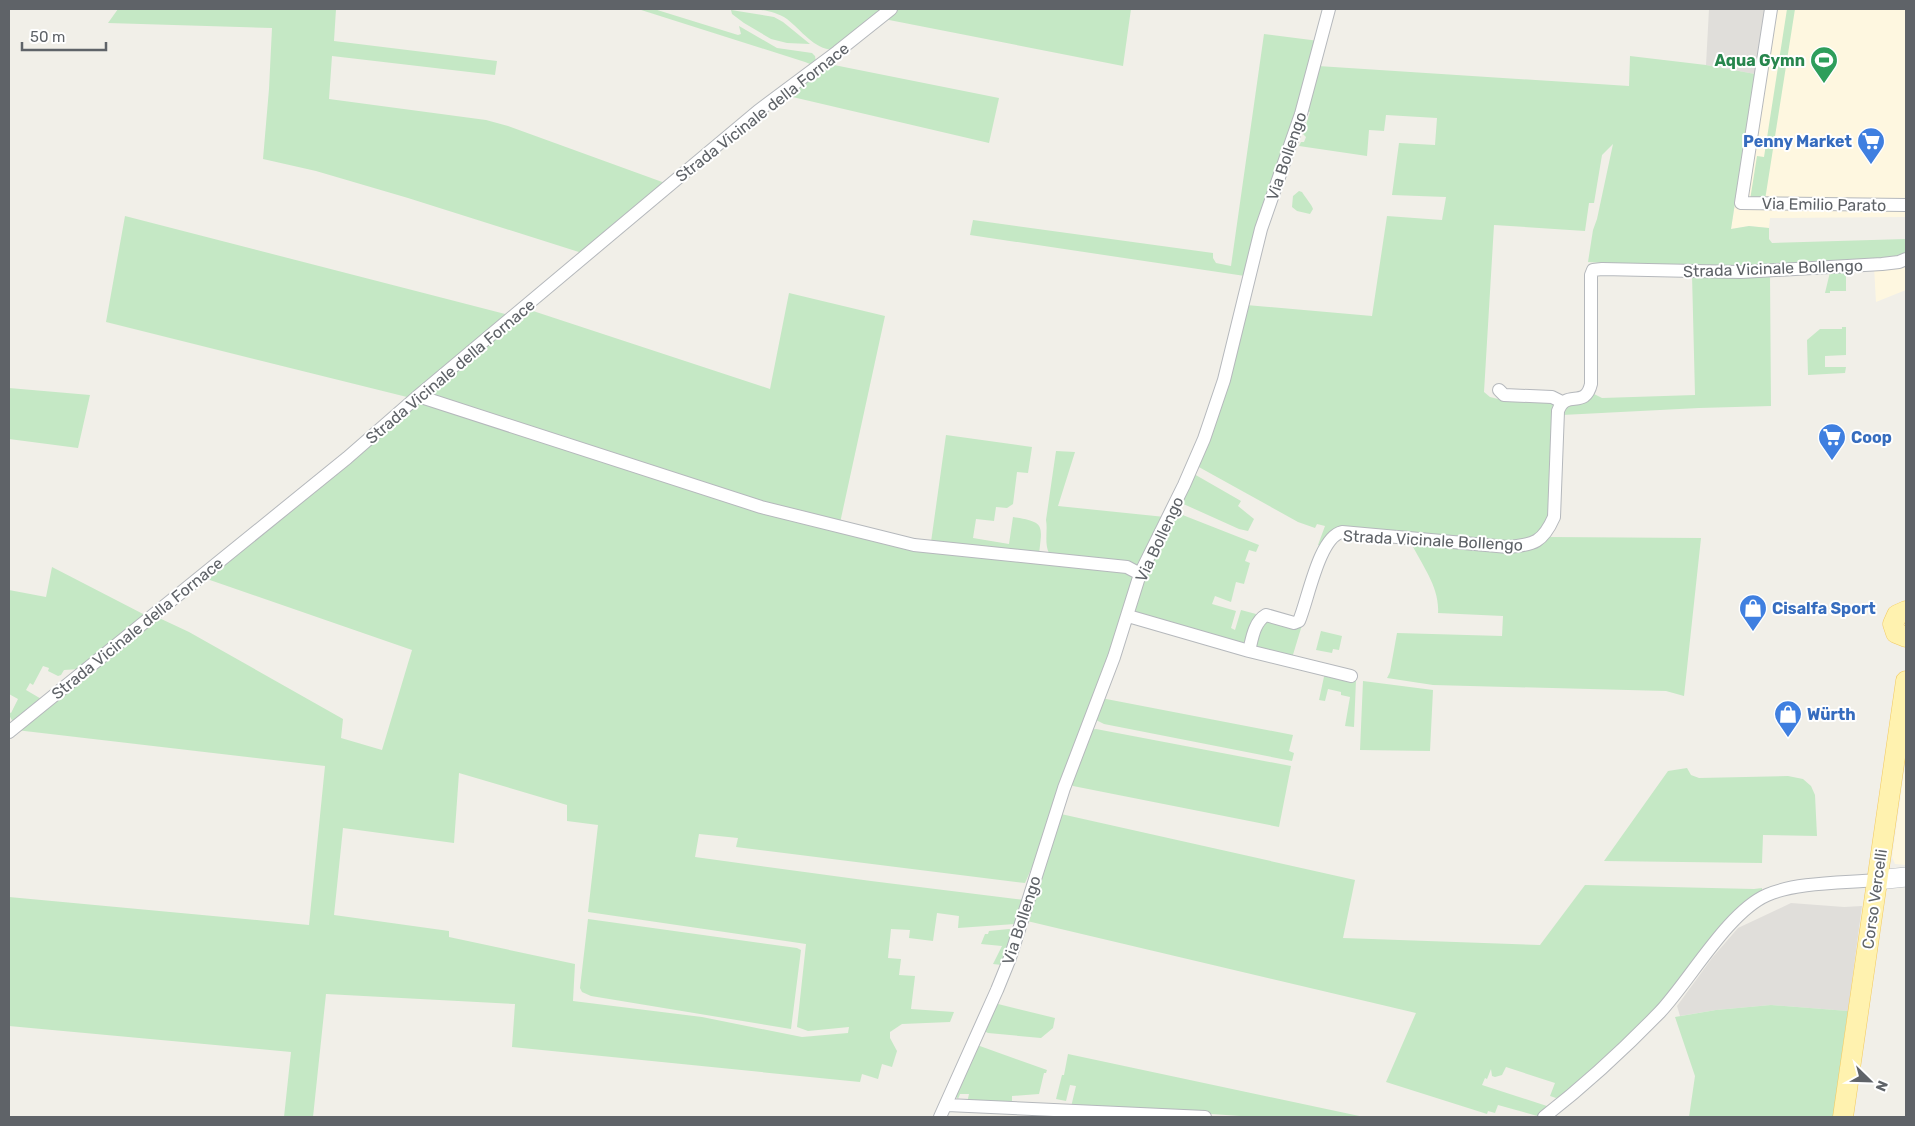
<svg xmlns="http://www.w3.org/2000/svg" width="1915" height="1126" viewBox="0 0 1915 1126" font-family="Rubik,sans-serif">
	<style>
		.commercial { fill: #fef7e0 }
		.industrial { fill: #e0deda }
		.green { fill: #c5e8c5; fill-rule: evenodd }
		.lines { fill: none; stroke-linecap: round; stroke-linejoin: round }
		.street-casing { stroke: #b5b8bc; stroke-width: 14 }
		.secondary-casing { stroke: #b6babf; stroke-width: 20 }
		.primary-casing { stroke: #f2c960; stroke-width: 21 }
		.street { stroke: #fff; stroke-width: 12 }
		.secondary { stroke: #fff; stroke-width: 19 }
		.primary { stroke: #fff2af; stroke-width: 20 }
		.labels { text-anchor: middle; stroke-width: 4; stroke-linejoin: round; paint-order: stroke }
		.leisure-label { font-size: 16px; font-weight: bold; fill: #27864d; stroke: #fff; text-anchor: end }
		.street-label { font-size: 16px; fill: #5f6368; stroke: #fff }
		.shop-label { font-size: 16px; font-weight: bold; fill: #366cbe; stroke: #fff; text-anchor: start }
	</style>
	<rect width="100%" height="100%" fill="#f1efe8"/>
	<path class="commercial" d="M1766 9H1906V217L1770 218 1769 228 1749 226 1731 229Z
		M1906 264V290L1876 302 1874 267Z
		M1905 766H1906V865L1895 864 1892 857Z"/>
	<path class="industrial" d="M1709 9H1766L1755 74 1706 65Z
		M1791 903 1844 907 1862 906 1848 1011 1771 1005 1716 1010 1680 1016 1677 1006 1712 958 1738 928Z"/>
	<path class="green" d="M118 9H336L334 41 497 61 495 75 332 56 329 99 486 120 508 126 665 183 582 253 408 198 316 171 263 159 269 89 272 28 108 23Z
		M638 9H654L738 35 741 34 739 26 777 48 812 53 815 56 816 62 809 67 810 64 805 62Z
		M752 9H886L833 50C814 49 801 30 787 19 776 12 765 10 752 9Z
		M896 9H1131L1123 66 884 19Z
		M1787 9H1795L1765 200H1750L1757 156 1764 157Z
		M731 10 774 17 783 22 810 44 787 43 771 39 744 23 732 14Z
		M1264 34 1319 41 1245 276 970 235 973 220 1213 253V258L1216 263 1231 266Z
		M1630 56 1706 65 1755 74 1731 229 1749 226 1769 228V239L1772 243 1906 239V254L1904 256 1834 263 1683 268 1588 262 1593 230 1597 219 1613 144 1602 155 1594 203H1589L1585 231 1494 225 1484 392 1490 397 1498 399 1555 402 1551 519 1530 543 1342 530 1323 547 1318 545 1325 526 1317 524 1315 528 1298 522 1197 466 1246 305 1372 316 1387 216 1442 220 1446 197 1392 195 1399 143 1435 145 1437 118 1386 115 1384 131 1369 130 1367 156 1299 146 1301 142H1304L1306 137 1303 134 1310 112 1307 111 1318 66 1629 86Z
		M829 64 999 98 989 143 784 95Z
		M1299 191 1302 192C1305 197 1312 205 1313 209L1310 214 1297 211 1292 207 1293 196Z
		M125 216 509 315 411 398 106 322Z
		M1846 270V291H1830V293H1825L1830 272Z
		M1692 274 1770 275 1771 406 1699 408 1562 415 1566 406 1586 400 1594 394 1602 398 1695 395Z
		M789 293 885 316 840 523 748 500 431 398 430 392 527 309 770 389Z
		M1842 327H1846V355L1825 356V367H1846L1845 373 1808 375 1807 340 1820 329H1842Z
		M9 388 90 395 78 448 9 439Z
		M416 401 913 548 1123 569 1132 575 1133 578 1124 617 1040 849 1025 883 736 847 738 838 699 834 695 857 871 881 1025 900 1015 924 958 928 959 916 937 913 933 941 909 938 910 930 891 929 888 958 901 959 899 975 915 976 911 1009 954 1012 950 1022 902 1024 890 1032V1038L897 1051 892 1067 882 1064 878 1079 862 1074 860 1082 512 1047 515 1004 326 994 313 1117H284L291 1052 9 1026V897L309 925 325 766 16 730 157 617 189 632 343 719 341 738 382 750 412 650 207 579ZM459 773 567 805V821L598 825 588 912 806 944 797 1027 808 1031 849 1027 848 1033 802 1037 702 1017 573 1001 575 964 449 937V931L334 915 343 828 454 843Z
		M946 435 1032 447 1028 473 1017 472 1013 504 1007 508 996 507 994 521 976 519 973 538 1009 544 1013 517C1046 522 1042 525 1039 555L931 542Z
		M1056 451 1075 452 1058 506 1165 517 1137 566 1049 553C1044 543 1048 530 1046 520Z
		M1194 474 1241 501 1238 506 1254 519 1248 531 1239 529 1179 502Z
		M1175 512 1259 545 1256 552 1249 550 1245 561 1250 563 1244 584 1236 582 1231 602 1215 596 1212 604 1236 611 1231 628 1235 630 1241 610 1256 614C1253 625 1252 641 1240 645L1136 614 1135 610 1141 584Z
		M1549 537 1701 538 1684 696 1666 691 1433 685 1387 678 1390 672 1397 633 1502 636 1503 616 1438 613C1440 588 1422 565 1411 543L1514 552Z
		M52 567 147 616 79 669 64 670 61 675 58 676 48 671 49 668 43 666 33 685 30 683 26 690 43 700 14 724 9 715V712L11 713 18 699 9 694V590L46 597Z
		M1262 621 1302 625 1292 658 1261 651 1256 646Z
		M1321 631 1342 636 1339 650 1333 649 1332 653 1316 650Z
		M1325 672 1356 680 1354 727 1345 726 1350 697 1341 695V692L1328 689 1325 701 1319 700Z
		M1363 681 1433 690 1430 751 1360 750Z
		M1101 698 1293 735 1289 751 1294 753 1292 761 1104 724 1096 720Z
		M1096 729 1291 766 1279 827 1073 786 1070 783 1089 730Z
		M1687 768 1691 775 1699 778 1788 776 1803 779 1811 786 1815 795 1817 836 1763 835 1762 863 1604 861 1668 771Z
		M1061 814 1355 880 1343 938 1540 945 1585 885 1754 889 1762 888V891L1657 1008 1565 1094 1556 1098 1550 1096 1555 1083 1506 1067 1502 1075 1495 1077 1492 1076 1491 1069 1487 1079 1485 1078 1482 1085 1553 1108 1541 1117 1498 1105 1495 1113 1488 1111 1487 1114 1386 1082 1416 1013 1027 921Z
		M588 919 797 948 801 950 791 1029 591 996 582 992 580 988Z
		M1009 929 1013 930 1002 965 993 964 1002 946 981 944 985 934H988L989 931Z
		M994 1003 1055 1018 1053 1028 1041 1038 988 1033 982 1030Z
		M1771 1005 1848 1011 1833 1117H1689L1695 1076 1675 1017 1716 1010Z
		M977 1045 1047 1070 1046 1073H1044L1039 1094 1012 1096V1102H1017V1104L967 1103 969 1094H960L958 1099 954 1095Z
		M1068 1054 1364 1117H1254L1141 1109 1071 1107 1076 1086 1070 1085 1066 1101 1056 1099 1062 1075H1064Z"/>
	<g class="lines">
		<g class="street-casing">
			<path id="street" d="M1771 9 1741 203 1906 205
				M1499 390 1504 395 1552 397 1562 402
				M418 396 761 507 914 545 1127 567 1140 574
				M1128 616 1249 651 1351 676
				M1249 651C1252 639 1254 622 1266 615L1294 623 1299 621C1308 600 1319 537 1342 532L1508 547C1534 545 1543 542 1554 517L1558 411C1566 388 1585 410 1591 384V275L1593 270 1602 269 1741 272 1882 264 1899 262 1906 259
				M9 732 347 458 418 396 758 111 837 52 891 9
				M947 1105 1205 1117
				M940 1117 997 990 1010 958 1064 788 1114 657 1140 574 1184 485 1204 439 1224 380 1261 229 1301 114 1329 9
				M1544 1117C1585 1085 1624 1049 1660 1012 1690 980 1728 912 1767 895 1796 882 1845 883 1877 880"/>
		</g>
		<g class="secondary-casing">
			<path id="secondary" d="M1877 880 1906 877"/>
		</g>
		<g class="primary-casing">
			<path id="primary" d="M1906 611 1897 615 1893 624 1896 633 1906 637
				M1843 1117 1906 681"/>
		</g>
		<use href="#street" class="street"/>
		<use href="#secondary" class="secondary"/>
		<use href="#primary" class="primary"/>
	</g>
	<defs>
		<g id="stadium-pin" transform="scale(1.4375)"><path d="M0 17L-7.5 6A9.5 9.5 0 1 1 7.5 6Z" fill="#2e9e5b" stroke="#fff"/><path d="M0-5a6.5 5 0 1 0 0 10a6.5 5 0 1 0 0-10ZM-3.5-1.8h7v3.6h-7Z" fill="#fff"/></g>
		<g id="supermarket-pin" transform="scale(1.4375)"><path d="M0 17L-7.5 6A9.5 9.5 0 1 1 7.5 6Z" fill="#3f7fe0" stroke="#fff"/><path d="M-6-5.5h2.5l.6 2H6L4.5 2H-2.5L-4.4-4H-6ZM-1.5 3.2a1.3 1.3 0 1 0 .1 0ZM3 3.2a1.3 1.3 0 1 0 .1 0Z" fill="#fff"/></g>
		<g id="shop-pin" transform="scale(1.4375)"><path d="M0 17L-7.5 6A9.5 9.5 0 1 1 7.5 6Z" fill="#3f7fe0" stroke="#fff"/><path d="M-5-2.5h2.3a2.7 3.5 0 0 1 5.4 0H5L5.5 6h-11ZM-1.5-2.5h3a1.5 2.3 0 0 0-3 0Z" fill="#fff"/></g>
	</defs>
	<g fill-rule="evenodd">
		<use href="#stadium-pin" x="1824" y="60"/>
		<use href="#supermarket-pin" x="1871" y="141"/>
		<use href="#supermarket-pin" x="1832" y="437"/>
		<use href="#shop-pin" x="1753" y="608"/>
		<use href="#shop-pin" x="1788" y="714"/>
	</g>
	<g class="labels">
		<g class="leisure-label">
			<text x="1805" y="66">Aqua Gymn</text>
		</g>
		<g class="street-label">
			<text transform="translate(762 112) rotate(-38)" y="6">Strada Vicinale della Fornace</text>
			<text transform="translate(1286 156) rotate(-71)" y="6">Via Bollengo</text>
			<text transform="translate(1824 204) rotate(1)" y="6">Via Emilio Parato</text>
			<text transform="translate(1773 268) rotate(-2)" y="6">Strada Vicinale Bollengo</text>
			<text transform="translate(450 371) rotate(-40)" y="6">Strada Vicinale della Fornace</text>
			<text transform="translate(1159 539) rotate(-65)" y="6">Via Bollengo</text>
			<text transform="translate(1433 540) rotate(3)" y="6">Strada Vicinale Bollengo</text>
			<text transform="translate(137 628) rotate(-39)" y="6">Strada Vicinale della Fornace</text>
			<text transform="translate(1874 899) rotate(-82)" y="6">Corso Vercelli</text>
			<text transform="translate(1021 920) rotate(-72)" y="6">Via Bollengo</text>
		</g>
		<g class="shop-label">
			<text x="1852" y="147" text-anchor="end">Penny Market</text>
			<text x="1851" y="443">Coop</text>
			<text x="1772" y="614">Cisalfa Sport</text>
			<text x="1807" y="720">Würth</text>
		</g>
	</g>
	<rect width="1915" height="1126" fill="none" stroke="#5f6368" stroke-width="20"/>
	<g transform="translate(1870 1081) rotate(113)" stroke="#ffffff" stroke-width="4" paint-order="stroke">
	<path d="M0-4L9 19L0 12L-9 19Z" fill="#5f6368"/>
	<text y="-8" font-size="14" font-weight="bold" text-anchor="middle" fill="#5f6368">N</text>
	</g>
	<path d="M22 42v8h84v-8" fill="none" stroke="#5f6368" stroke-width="2.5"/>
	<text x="30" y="42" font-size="15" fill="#5f6368" stroke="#ffffff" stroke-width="4" paint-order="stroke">50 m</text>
</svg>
